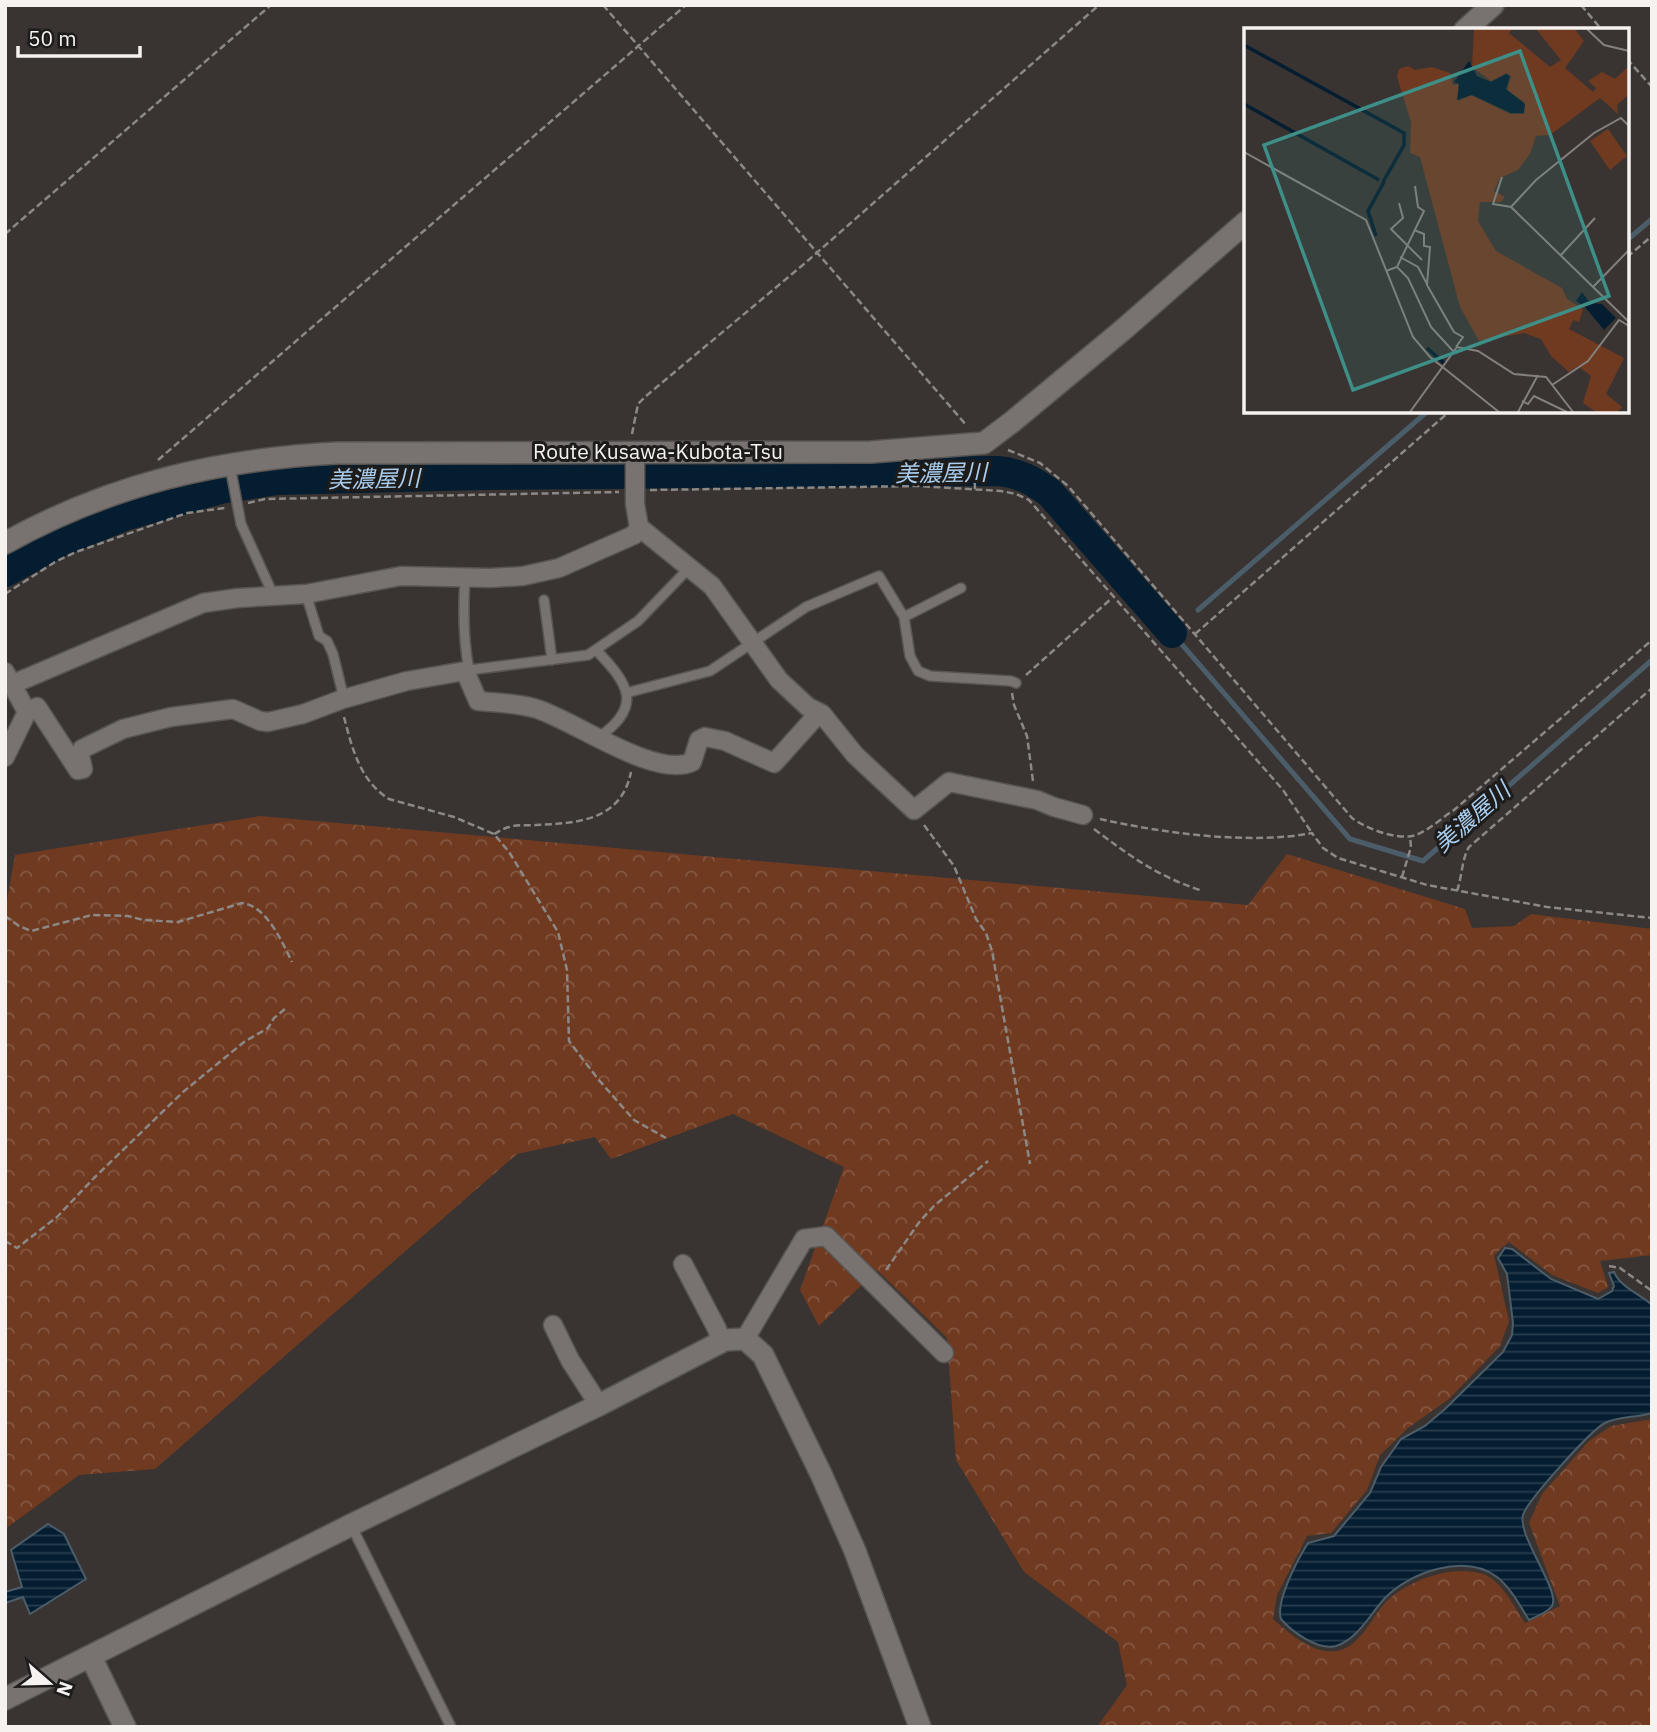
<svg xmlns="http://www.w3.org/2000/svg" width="1657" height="1732" viewBox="0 0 1657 1732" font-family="'IBM Plex Sans','Noto Sans JP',sans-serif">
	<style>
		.forest { fill: url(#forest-crowns) }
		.water { fill: url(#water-rules); stroke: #4c5d6a; stroke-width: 2 }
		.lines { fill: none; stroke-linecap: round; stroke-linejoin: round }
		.stream { stroke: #4c5d6a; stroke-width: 5 }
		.river { stroke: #041d30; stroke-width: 30 }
		.lane-casing { stroke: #575452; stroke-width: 12 }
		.street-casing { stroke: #575452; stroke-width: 21 }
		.secondary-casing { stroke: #575452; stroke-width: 24 }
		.path { stroke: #8c8886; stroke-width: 2.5; stroke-dasharray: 7 3.5; stroke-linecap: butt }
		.lane { stroke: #787371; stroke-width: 9 }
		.street { stroke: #787371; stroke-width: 18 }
		.secondary { stroke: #787371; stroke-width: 21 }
		.labels { text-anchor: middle; stroke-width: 6; stroke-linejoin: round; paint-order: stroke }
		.street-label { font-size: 21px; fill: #f5f2f0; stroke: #1e1c1b }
		.water-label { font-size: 23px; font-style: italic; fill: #a9ceef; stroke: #1e1c1b }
		.inset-river { fill: none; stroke: #041d30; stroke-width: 3.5 }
		.inset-road { fill: none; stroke: #84807e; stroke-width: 2 }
		.view { fill: #3d8f88; fill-opacity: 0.15; stroke: #3d8f88; stroke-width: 3.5 }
		.inset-edge { fill: none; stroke: #f5f2f0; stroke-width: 3.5 }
	</style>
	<defs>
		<pattern id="forest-crowns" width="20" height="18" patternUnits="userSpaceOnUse" patternTransform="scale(1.75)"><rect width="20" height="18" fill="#703a20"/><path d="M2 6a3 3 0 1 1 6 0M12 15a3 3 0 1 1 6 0" fill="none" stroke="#855741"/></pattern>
		<pattern id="water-rules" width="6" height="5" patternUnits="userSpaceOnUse" patternTransform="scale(1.75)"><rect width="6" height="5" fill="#041d30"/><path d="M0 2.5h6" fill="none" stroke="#293e4e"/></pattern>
	</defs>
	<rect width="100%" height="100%" fill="#393432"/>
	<path class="forest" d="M260 816 1248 905 1287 854 1465 909 1472 928 1514 926 1531 914 1652 929V1255L1600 1261 1608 1287 1598 1293 1552 1275 1509 1242 1494 1255 1509 1321 1500 1346 1449 1399 1408 1428 1380 1455 1367 1490 1331 1533 1307 1536 1277 1595 1273 1619C1291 1635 1318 1659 1344 1649 1363 1641 1373 1615 1387 1601 1409 1580 1453 1564 1483 1574 1502 1581 1514 1607 1525 1623L1560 1606 1529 1523 1542 1494 1589 1441 1611 1426 1652 1419V1727H1097L1127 1685 1118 1642 1024 1572 956 1460 947 1338 877 1270 819 1326 800 1290 844 1167 733 1114 611 1159 595 1137 517 1154 155 1469 79 1475 5 1529V912L15 855Z"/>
	<path class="water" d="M1505 1248 1512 1249 1551 1279 1598 1299 1612 1291 1614 1286 1609 1273 1614 1272C1621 1288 1639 1293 1652 1305V1413C1636 1418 1619 1416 1605 1423 1591 1430 1527 1501 1523 1515 1517 1536 1561 1591 1552 1606 1547 1613 1535 1617 1529 1620 1520 1606 1511 1588 1497 1577 1465 1553 1410 1572 1385 1598 1370 1614 1358 1639 1336 1646 1318 1651 1291 1631 1281 1619 1275 1602 1298 1559 1308 1543L1334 1536 1370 1493 1381 1467 1401 1439 1425 1426 1445 1409 1503 1352 1512 1335 1513 1323 1507 1274 1498 1258Z
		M48 1524 64 1534 86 1579 30 1614 23 1597 5 1603V1592L22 1587 11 1550Z"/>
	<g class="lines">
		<path class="stream" d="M1627 240 1652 219
			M1198 610 1428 411
			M1177 629 1172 633 1350 839 1423 861 1652 660"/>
		<path class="river" d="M5 572 60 542 124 516 220 489 277 480 482 475 998 471C1019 473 1032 480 1050 493L1172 633"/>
		<g class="lane-casing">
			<path id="lane" d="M230 466 241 524 271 590 270 597
				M306 594 319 636 327 641 333 654 344 699
				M544 600 552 660
				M904 617 961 588
				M596 650C628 683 644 706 599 737
				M469 670 588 655 638 621 690 567
				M465 671 469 670C463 639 463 609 465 578
				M626 693 710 671 806 607 879 576 904 617 910 656 918 671 930 676 1011 681 1016 683
				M351 1525 451 1727"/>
		</g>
		<g class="street-casing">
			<path id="street" d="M639 527 712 586 779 680 808 707 822 714 855 755 914 810 949 782 1037 800 1054 807 1083 815
				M5 672 27 712 5 757
				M13 684 203 603 238 598 306 594 401 576 490 578 523 576 559 568 634 535 639 527 635 504V452
				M27 712 37 707 78 770 83 769 80 756 82 749 123 729 171 717 233 709 260 721 268 722 303 714 343 699 407 681 465 671 478 701C497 703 519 703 537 709 575 721 655 779 692 762L699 740 705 737 725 741 774 763 819 713
				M683 1264 717 1329 721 1342
				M553 1325 570 1360 599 1405
				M745 1339 804 1239 826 1236 944 1353"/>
		</g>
		<g class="secondary-casing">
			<path id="secondary" d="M1465 30 1493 5
				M5 543C111 484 219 459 338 453L871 452 984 443 1012 422 1124 329 1246 222
				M91 1657 125 1727
				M5 1699 351 1525 599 1405 725 1340 745 1339 763 1355 821 1474 855 1551 920 1727"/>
		</g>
		<path class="path" d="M603 5 967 426
			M1581 5 1602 30
			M1627 59 1652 87
			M5 234 271 5
			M1627 257 1652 236
			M632 434 638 404 646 396 804 264 1099 5
			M1008 450 1040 463 1068 486 1352 818C1367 829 1398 841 1416 835 1429 830 1443 817 1454 810L1652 640
			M158 460 686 5
			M974 461 975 489
			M650 490 919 486 1001 491 1016 494 1029 500 1283 790 1312 833
			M248 503 265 499 619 492
			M5 594 55 562 76 552 187 513 225 508
			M1195 634 1450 411
			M1026 675 1112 598
			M1012 693 1014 705 1027 736 1033 781
			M344 717C352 748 360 781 389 799L454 817 494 834 509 852 558 932 567 970 569 1041 598 1079 634 1120 666 1138
			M1100 819C1162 833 1249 845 1312 833L1323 848 1338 858 1427 885 1547 907 1652 918
			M924 825 954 866 976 919 986 933 992 951 1030 1164
			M1094 829C1130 856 1157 876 1200 890
			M494 834C498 832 504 828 509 827 517 824 527 826 536 825 578 823 621 821 631 772
			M1402 877 1411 847 1410 836
			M1457 891C1462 877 1462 858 1469 847L1652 688
			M5 916 19 926 31 931 92 915 128 916 143 920 178 922 242 903C267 906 282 942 292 962
			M5 1241 17 1248 57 1217 94 1178 183 1092 244 1042 268 1028 274 1018 285 1009
			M1609 1266 1620 1268 1652 1291
			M886 1270 920 1221 934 1206 988 1161"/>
		<use href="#lane" class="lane"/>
		<use href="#street" class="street"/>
		<use href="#secondary" class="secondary"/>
	</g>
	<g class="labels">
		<g class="street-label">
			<text x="658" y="459">Route Kusawa-Kubota-Tsu</text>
		</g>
		<g class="water-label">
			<text transform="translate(941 473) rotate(-1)" y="8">美濃屋川</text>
			<text transform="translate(374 479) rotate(-1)" y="8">美濃屋川</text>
			<text transform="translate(1472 817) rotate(-41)" y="8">美濃屋川</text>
		</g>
	</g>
	<g transform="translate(1244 28)">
		<rect width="385" height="385" fill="#393432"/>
		<path d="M230 1H268L265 5 306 39 317 32 292 1H331L340 13 321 40 349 64 352 60 344 53 358 44 371 51 385 38V66L373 77 374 86 356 70 306 107 292 108 286 126 274 142 256 150 250 163 261 169 257 174H236L234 193 252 223 318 260 323 271 339 281 335 294 329 292 325 301 380 330 362 366 378 379 373 384H352L339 375 347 348 334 338 325 344 307 328 297 311 280 305 235 313 216 279 176 129 166 125 167 94 153 49 155 41 164 38 171 42 188 39 206 45 209 57 214 56V73L227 67 266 86H280V74L263 62 267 49 263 45 247 53 228 39ZM364 101 383 128 366 142 346 113Z" fill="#703a20"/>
		<path d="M225 33 233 48 247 54 262 46 266 48 262 61 281 76 280 85H267L228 67 213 72 215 56 210 54ZM338 264 346 275 358 276 372 290 360 302 341 279 343 273 338 277 332 273Z" fill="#041d30"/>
		<path class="inset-river" d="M0 17 160 105V117L139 154M0 76 135 152M132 208 124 183 140 154M183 320 200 335"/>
		<path class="inset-road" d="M343 1 360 17 385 23M0 124 122 192 169 309 186 329 255 384M258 149 249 176 267 179 385 294M155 175 159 190 147 201 178 232M267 179 292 152 350 105 377 90 385 98M170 202 180 206V218L186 219 183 257 210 304 219 309 212 319M316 228 351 190M156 229 174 239 183 256M153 239 164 250 187 299 209 323M142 243 153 239 180 183 174 179 171 158M349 259 385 222M308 357 344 333 375 292 385 298M278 373 284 376 290 368 323 384M166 384 213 319 234 323 270 346 302 349 329 384M274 384 294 347"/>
		<path class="view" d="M276 23 365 268 109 362 20 117Z"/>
		<rect width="385" height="385" class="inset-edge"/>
	</g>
	<rect width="1657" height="1732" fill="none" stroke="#f5f2f0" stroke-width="14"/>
	<g transform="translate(49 1683) rotate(110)" stroke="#1e1c1b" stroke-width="5" paint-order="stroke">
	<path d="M0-5L12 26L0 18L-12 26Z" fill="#f5f2f0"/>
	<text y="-10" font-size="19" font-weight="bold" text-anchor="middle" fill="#f5f2f0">N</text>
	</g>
	<path d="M18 46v10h122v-10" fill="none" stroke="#f5f2f0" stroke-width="3.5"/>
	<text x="28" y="46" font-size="21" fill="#f5f2f0" stroke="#1e1c1b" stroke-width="5" paint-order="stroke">50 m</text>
</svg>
